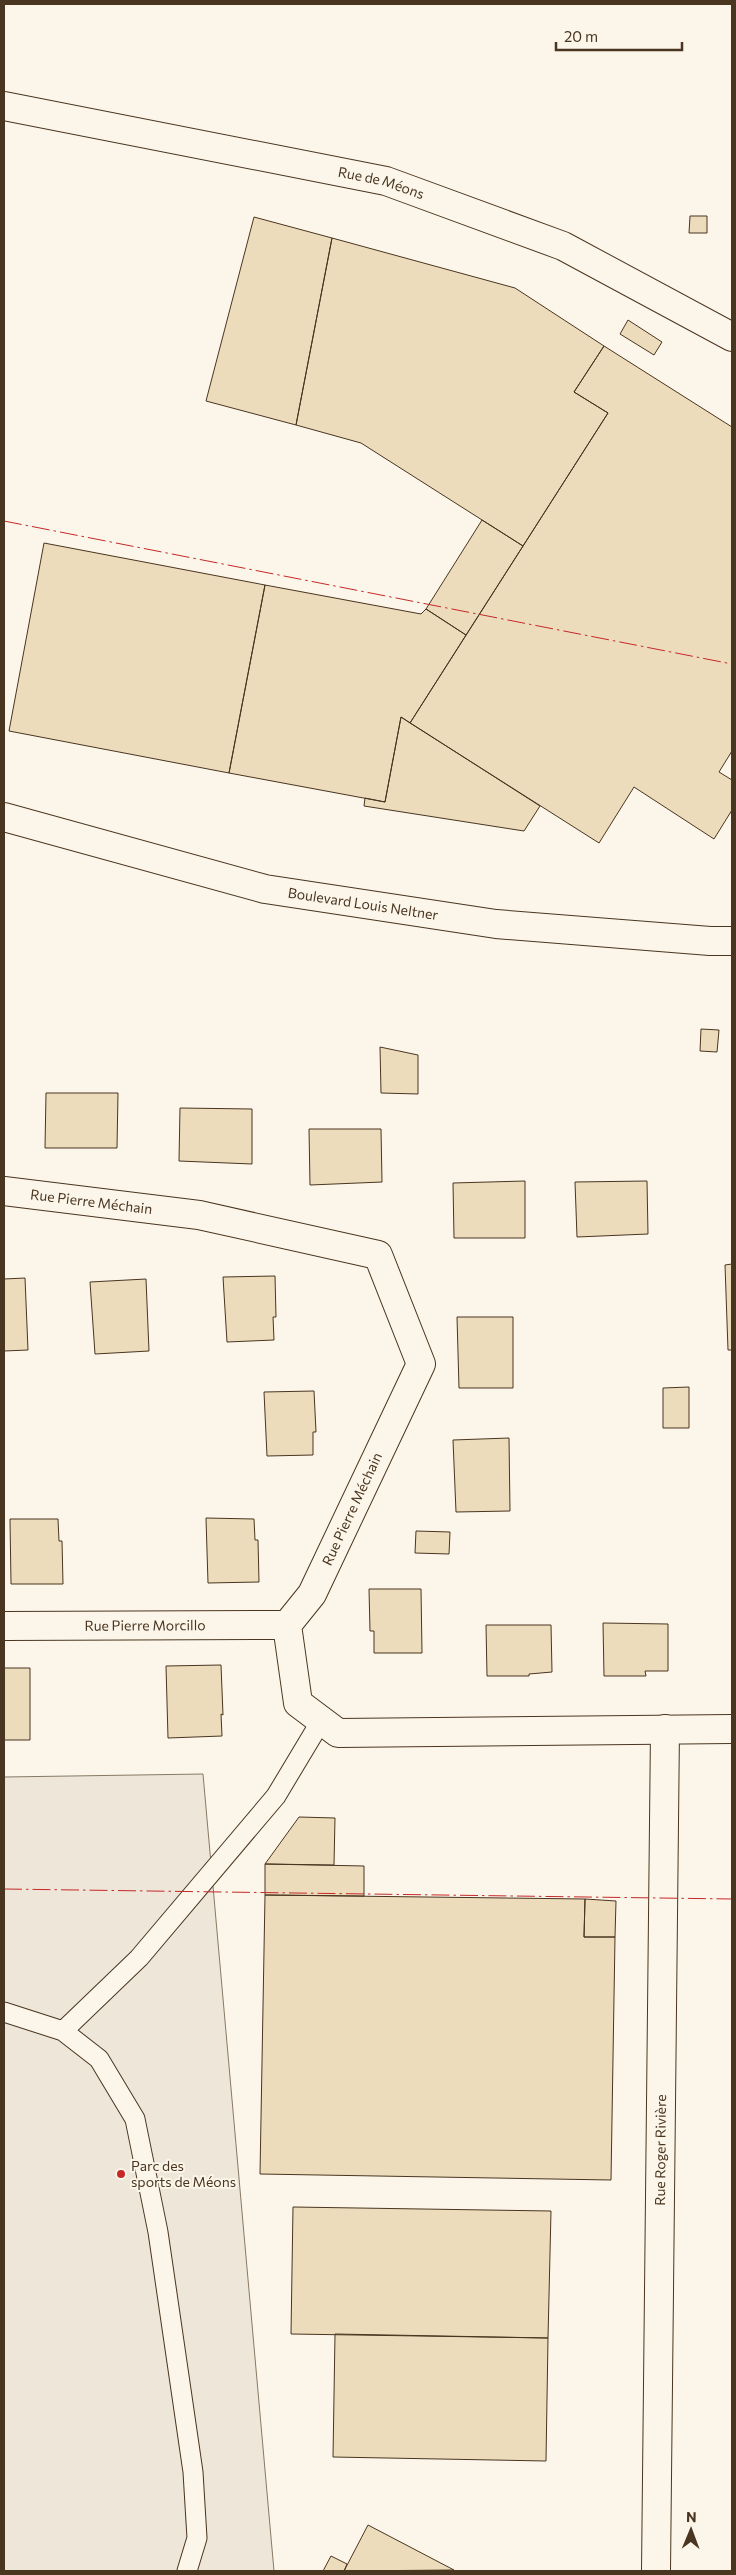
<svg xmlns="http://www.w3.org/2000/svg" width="736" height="2575" viewBox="0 0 736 2575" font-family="Commissioner,sans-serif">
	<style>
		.green { fill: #ede6d9; stroke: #887966 }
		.building { fill: #ecdcbc; stroke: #4a3520 }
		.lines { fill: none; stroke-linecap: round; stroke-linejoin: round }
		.lane-casing { stroke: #4a3520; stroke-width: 21 }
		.street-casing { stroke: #4a3520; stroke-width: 30 }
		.secondary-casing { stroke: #4a3520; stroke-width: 30 }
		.lane { stroke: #fbf6e9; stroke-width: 19 }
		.street { stroke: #fbf6e9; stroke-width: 28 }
		.secondary { stroke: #fbf6e9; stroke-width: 28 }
		.power { stroke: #c62828; stroke-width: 1; stroke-dasharray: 18 4 2.5 4; stroke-linecap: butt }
		.poi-dot { fill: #c62828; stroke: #fbf6e9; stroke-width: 2 }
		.labels { text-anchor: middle; stroke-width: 4; stroke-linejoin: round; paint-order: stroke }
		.street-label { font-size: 14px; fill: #4a3520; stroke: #fbf6e9 }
		.poi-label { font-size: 14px; fill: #4a3520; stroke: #fbf6e9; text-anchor: start }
	</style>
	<rect width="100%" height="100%" fill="#fbf6e9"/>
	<path class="green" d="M203 1774 274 2571H4V1777Z"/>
	<path class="building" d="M690 216H707V233H689Z
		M254 217 332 238 296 425 206 401Z
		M332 238 515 288 604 346 574 392 608 413 523 546 361 443 296 425Z
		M628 320 662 342 654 355 620 334Z
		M604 346 732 427V751L719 772 732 780V810L714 839 634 787 599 843 410 723 608 413 574 392Z
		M482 520 523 546 466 635 426 609Z
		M44 543 265 585 229 773 9 731Z
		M265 585 421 614 426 609 466 635 410 723 401 717 385 802 229 773Z
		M401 717 540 806 524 831 364 806 365 798 385 802Z
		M701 1029 719 1030 717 1052 700 1051Z
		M380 1047 418 1055V1094L381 1093Z
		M46 1093H118L117 1148H45Z
		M180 1108 252 1109V1164L179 1161Z
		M309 1129H381L382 1182 310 1185Z
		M525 1181V1238H454L453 1183Z
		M647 1181 648 1234 577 1237 575 1182Z
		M732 1264V1350H728L725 1265Z
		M275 1276 276 1317H273L274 1340 227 1342 223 1277Z
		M25 1278 28 1350 4 1351V1279Z
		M146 1279 149 1351 95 1354 90 1282Z
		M457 1317H513V1388H459Z
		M689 1387V1428H663V1388Z
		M314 1391 316 1432H313V1455L267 1456 264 1392Z
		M509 1438 510 1511 456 1512 453 1440Z
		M206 1518 254 1519 255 1540H258L259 1582 208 1583Z
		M10 1519H58L59 1541H62L63 1584H11Z
		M416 1531 450 1532 449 1554 415 1553Z
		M369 1589H421L422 1653H374V1631H370Z
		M603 1623 668 1624V1671H645L646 1676H604Z
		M486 1625H551L552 1672 529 1674V1676H487Z
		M221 1665 223 1715 221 1714 222 1736 168 1738 166 1666Z
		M4 1668H30V1740H4Z
		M299 1817 335 1818 334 1865 265 1864Z
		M265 1864 364 1866V1896L265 1895Z
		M265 1895 585 1899 584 1937H615L611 2180 260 2174Z
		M585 1899 616 1901 615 1937H584Z
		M293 2207 551 2211 548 2338 291 2334Z
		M335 2334 548 2338 546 2461 333 2457Z
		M368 2525 454 2570 344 2571Z
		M331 2556 347 2564 344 2571H323Z"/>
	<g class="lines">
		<g class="lane-casing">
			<path id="lane" d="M4 2012 63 2031 99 2059 135 2119 158 2232 193 2472 197 2538 187 2571
				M63 2031 139 1958 276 1796 321 1721"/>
		</g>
		<g class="street-casing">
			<g id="street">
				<path id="s1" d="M4 106 386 181 563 246 732 337"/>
				<path id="s2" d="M4 1191 199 1215 378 1255 421 1364 312 1594 287 1625 298 1703 338 1733 732 1729"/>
				<path id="s3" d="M4 1626 287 1625"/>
				<path id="s4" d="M656 2571 665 1729"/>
			</g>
		</g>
		<g class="secondary-casing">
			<g id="secondary">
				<path id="s5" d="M4 817 265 889 496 924 710 941H732"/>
			</g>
		</g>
		<use href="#lane" class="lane"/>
		<use href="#street" class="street"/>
		<use href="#secondary" class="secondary"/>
		<path class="power" d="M4 521 732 664
			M4 1889 732 1899"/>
	</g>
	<circle class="poi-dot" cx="121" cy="2174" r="5"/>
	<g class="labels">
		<g class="street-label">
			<text dy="5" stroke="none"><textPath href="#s1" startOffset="385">Rue de Méons</textPath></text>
			<text dy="5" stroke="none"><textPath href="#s5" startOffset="370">Boulevard Louis Neltner</textPath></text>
			<text dy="5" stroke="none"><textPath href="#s2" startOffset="88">Rue Pierre Méchain</textPath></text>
			<text transform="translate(352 1509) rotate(-65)" y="5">Rue Pierre Méchain</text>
			<text dy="5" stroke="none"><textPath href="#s3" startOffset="141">Rue Pierre Morcillo</textPath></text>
			<text dy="5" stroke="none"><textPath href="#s4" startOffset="421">Rue Roger Rivière</textPath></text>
		</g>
		<g class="poi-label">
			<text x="131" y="2171">Parc des<tspan x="131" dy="16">sports de Méons</tspan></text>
		</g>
	</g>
	<rect width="736" height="2575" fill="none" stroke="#4a3520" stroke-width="10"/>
	<g transform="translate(691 2530) rotate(1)" stroke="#fbf6e9" stroke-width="4" paint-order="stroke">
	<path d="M0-4L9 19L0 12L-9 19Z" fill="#4a3520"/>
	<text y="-8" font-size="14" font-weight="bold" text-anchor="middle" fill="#4a3520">N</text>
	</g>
	<path d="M556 42v8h126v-8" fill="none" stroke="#4a3520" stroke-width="2.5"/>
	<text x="564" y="42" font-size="15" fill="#4a3520" stroke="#fbf6e9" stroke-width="4" paint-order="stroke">20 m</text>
</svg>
